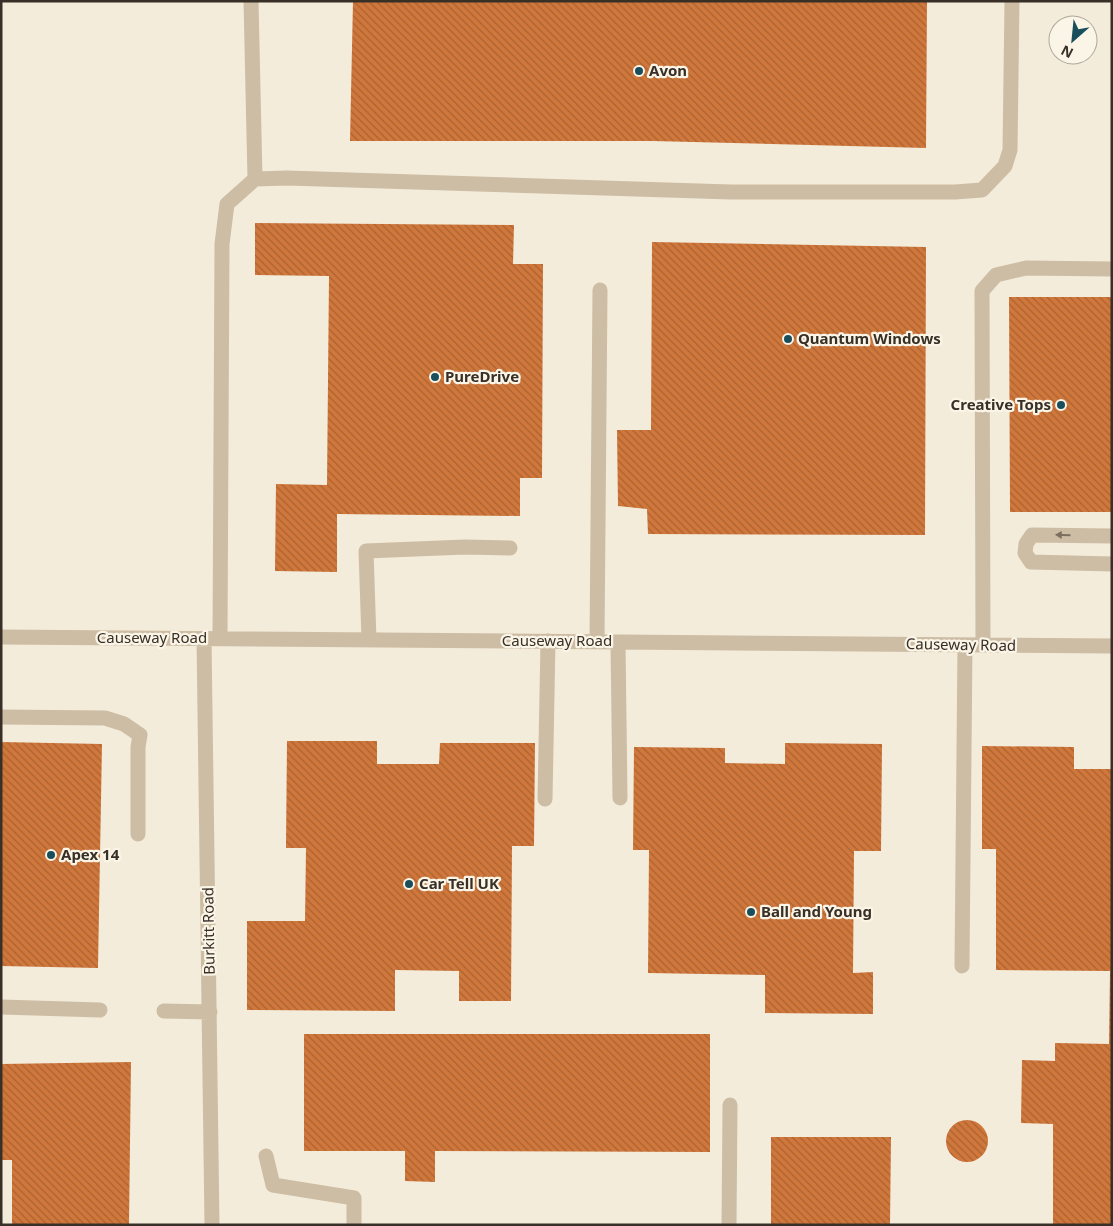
<svg xmlns="http://www.w3.org/2000/svg" width="1113" height="1226" viewBox="0 0 1113 1226" font-family="'Noto Sans',sans-serif">
	<style>
		.building { fill: url(#building-back-hatch) }
		.lines { fill: none; stroke-linecap: round; stroke-linejoin: round }
		.minor { stroke: #cdbda5; stroke-width: 15 }
		.oneway { fill: #7b6f60 }
		.poi-dot { fill: #194e5d; stroke: #fbf5e7; stroke-width: 2 }
		.labels { text-anchor: middle; stroke-width: 4.5; stroke-linejoin: round; paint-order: stroke }
		.poi-label { font-size: 15px; font-weight: bold; fill: #382f27; stroke: #fbf5e7; text-anchor: start }
		.street-label { font-size: 15px; fill: #382f27; stroke: #fbf5e7 }
	</style>
	<defs>
		<pattern id="building-back-hatch" width="6" height="6" patternUnits="userSpaceOnUse" patternTransform="scale(1.25)"><rect width="6" height="6" fill="#d0773c"/><path d="M-1 5l2 2M0 0l6 6M5-1l2 2" fill="none" stroke="#aa6232"/></pattern>
	</defs>
	<rect width="100%" height="100%" fill="#f4ecda"/>
	<path class="building" d="M353 1H927L926 148 652 141H350Z
		M255 223 514 225 513 264H543L542 478H520V516L337 514V572L275 571 276 484 327 485 329 276 255 275Z
		M652 242 926 247 925 535 648 534 647 509 618 506 617 430H651Z
		M1009 297H1112V512H1010Z
		M287 741H377V764H439L440 743H535L534 846H512L511 1001H459V971L395 970V1011L247 1010V921H305L306 848H286Z
		M1 742 102 744 98 968 1 966Z
		M785 743 882 744 881 851H854L853 973 873 972V1014L765 1013V975L648 973 649 850H633L634 747 725 748V763L785 764Z
		M982 746 1074 747V769H1112V1225H1053V1124L1021 1123 1022 1060 1055 1061V1043L1109 1044 1110 971 996 970V849H982Z
		M304 1034H710V1152L435 1151V1182L405 1181V1151H304Z
		M131 1062 129 1225H12V1160H1V1064Z
		M946 1141a21 21 0 1 1 42 0a21 21 0 1 1-42 0Z
		M771 1137H891L890 1225H771Z"/>
	<g class="lines">
		<path class="minor" d="M251 1 255 179
			M1112 536 1032 535 1026 544 1025 553 1031 562 1112 564
			M1 637 1112 646
			M204 638 212 1225
			M220 638 222 244 227 204 255 179 287 178 731 192H955L982 190 1005 166 1010 150 1012 1
			M369 640 366 551 465 547 510 548
			M597 642 600 290
			M618 642 620 798
			M983 645 982 291 996 275 1026 268 1112 269
			M1 717 105 718 124 724 140 735 138 747V834
			M545 799 548 641
			M962 966 965 645
			M1 1007 100 1010
			M164 1011 210 1012
			M266 1156 273 1185 354 1198V1225
			M729 1225 730 1105"/>
	</g>
	<defs><path id="oneway-solid" d="M-6-.8H1V-3.2L6.5 0L1 3.2V.8H-6Z" transform="scale(1.25)"/></defs>
	<use class="oneway" href="#oneway-solid" transform="translate(1063 535) rotate(-179)"/>
	<g class="poi-dot">
		<circle cx="639" cy="71" r="5"/>
		<circle cx="788" cy="339" r="5"/>
		<circle cx="435" cy="377" r="5"/>
		<circle cx="1061" cy="405" r="5"/>
		<circle cx="51" cy="855" r="5"/>
		<circle cx="409" cy="884" r="5"/>
		<circle cx="751" cy="912" r="5"/>
	</g>
	<g class="labels">
		<g class="poi-label">
			<text x="649" y="76">Avon</text>
			<text x="798" y="344">Quantum Windows</text>
			<text x="445" y="382">PureDrive</text>
			<text x="1051" y="410" text-anchor="end">Creative Tops</text>
			<text x="61" y="860">Apex 14</text>
			<text x="419" y="889">Car Tell UK</text>
			<text x="761" y="917">Ball and Young</text>
		</g>
		<g class="street-label">
			<text x="152" y="643">Causeway Road</text>
			<text x="557" y="646">Causeway Road</text>
			<text transform="translate(961 645) rotate(1)" y="5">Causeway Road</text>
			<text transform="translate(209 931) rotate(-91)" y="5">Burkitt Road</text>
		</g>
	</g>
	<rect width="1113" height="1226" fill="none" stroke="#382f27" stroke-width="5"/>
	<g transform="translate(1073 40) rotate(207)"><circle r="24" fill="#fbf5e7" stroke="#ada69a"/>
	<path d="M0-4L9 19L0 12L-9 19Z" fill="#194e5d"/>
	<text y="-8" font-size="14" font-weight="bold" text-anchor="middle" fill="#382f27">N</text>
	</g>
</svg>
